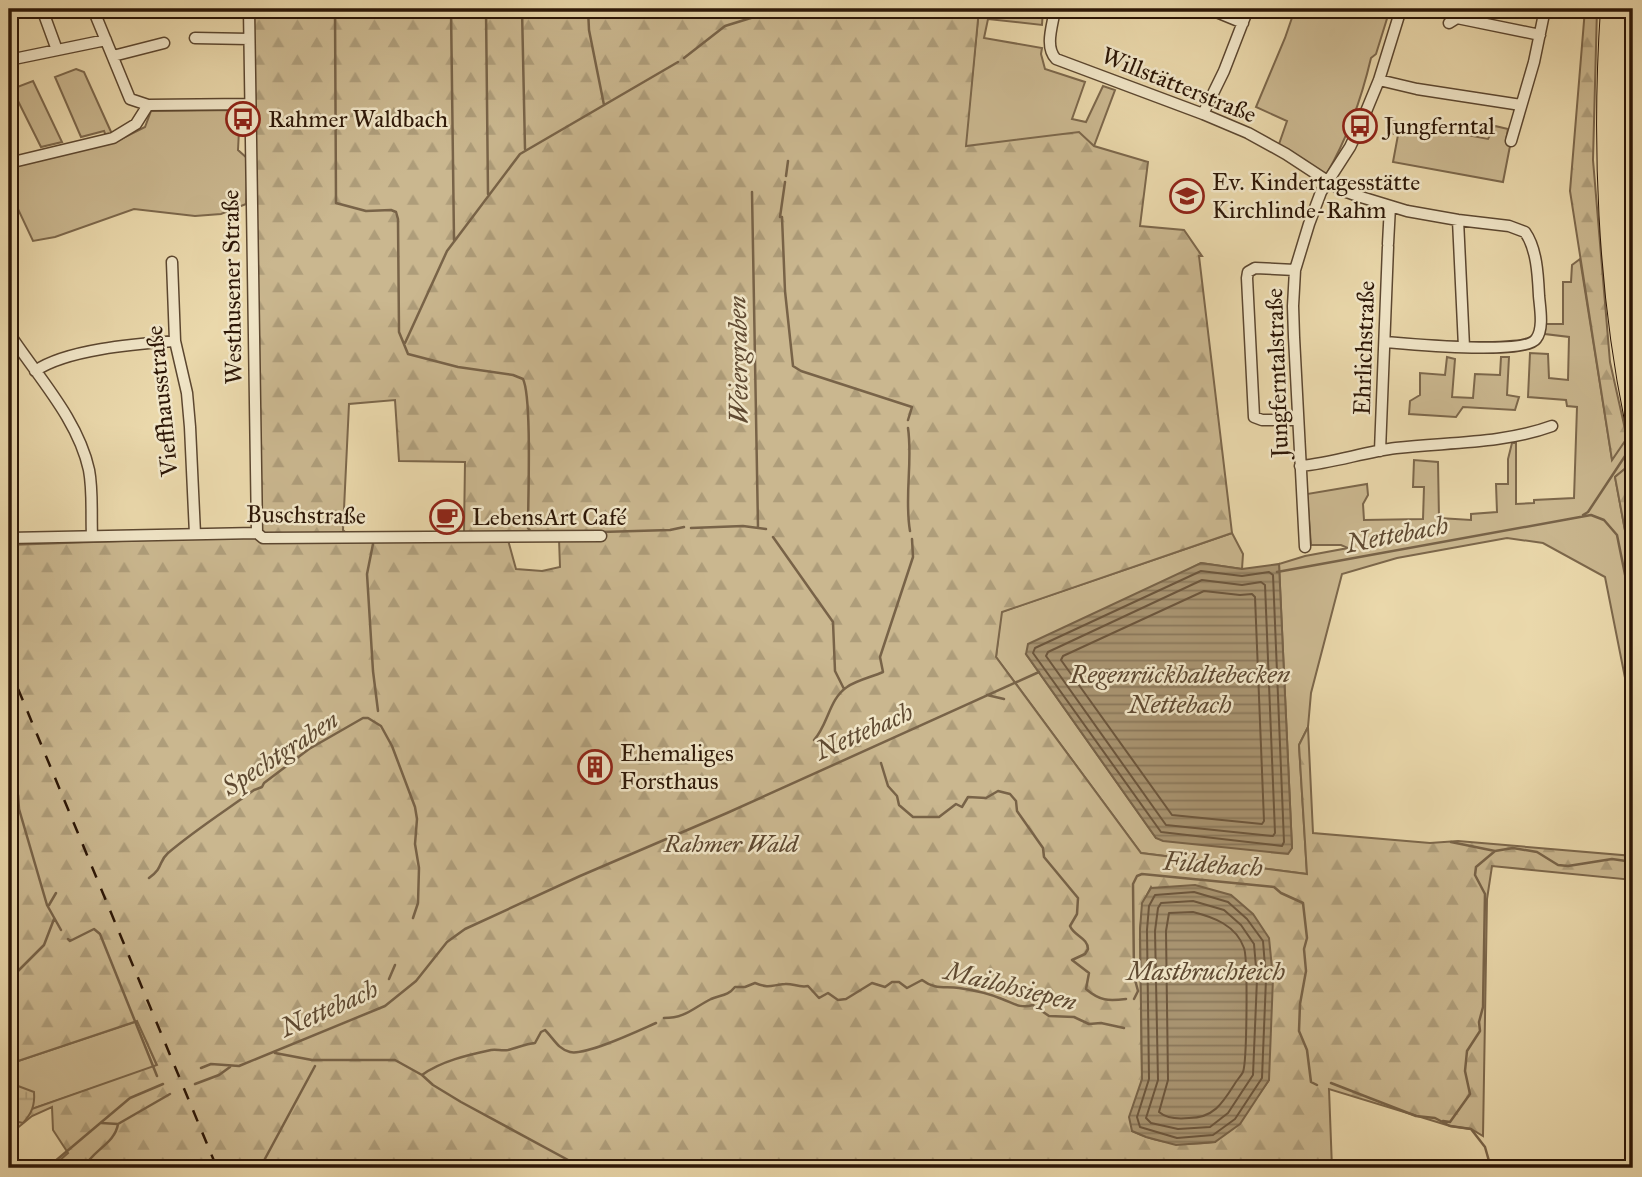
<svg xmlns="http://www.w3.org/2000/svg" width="1642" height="1177" viewBox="0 0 1642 1177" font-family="'IM FELL Great Primer',serif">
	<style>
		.green { fill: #cab78f; stroke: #7c674b; stroke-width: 2 }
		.forest { fill: url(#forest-firs); stroke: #7c674b; stroke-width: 2; fill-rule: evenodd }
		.wetland { fill: url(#wetland-marsh); stroke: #7c674b; stroke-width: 2 }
		.water { fill: url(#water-rules); stroke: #786348; stroke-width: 2 }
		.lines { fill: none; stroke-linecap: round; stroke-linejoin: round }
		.shore { stroke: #6c563d; stroke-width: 2 }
		.stream { stroke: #786348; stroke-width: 2.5 }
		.minor-casing { stroke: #5c4730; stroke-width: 13 }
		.highway-casing { stroke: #2d1707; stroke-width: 18 }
		.minor { stroke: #f1e6c8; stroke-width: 10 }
		.highway { stroke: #ead8ab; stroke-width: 16 }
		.rail { stroke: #2d1707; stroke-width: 2.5; stroke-dasharray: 12 12; stroke-linecap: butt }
		.labels { text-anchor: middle; stroke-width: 5; stroke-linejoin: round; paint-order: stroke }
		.street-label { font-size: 24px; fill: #2d1707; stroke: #f1e6c8 }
		.poi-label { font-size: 24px; fill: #2d1707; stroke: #f1e6c8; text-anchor: start }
		.park-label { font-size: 24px; font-style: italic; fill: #5c4730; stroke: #f1e6c8 }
		.water-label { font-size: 26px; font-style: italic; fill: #5f4a32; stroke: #f1e6c8 }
	</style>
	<defs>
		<pattern id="forest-firs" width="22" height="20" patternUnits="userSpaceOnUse" patternTransform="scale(1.75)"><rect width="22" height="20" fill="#cab78f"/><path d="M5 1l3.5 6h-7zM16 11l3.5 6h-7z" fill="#ae9d7a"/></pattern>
		<pattern id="wetland-marsh" width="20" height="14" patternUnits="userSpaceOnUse" patternTransform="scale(1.75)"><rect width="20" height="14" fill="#cab78f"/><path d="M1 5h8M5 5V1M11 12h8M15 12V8" fill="none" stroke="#ae9d7a"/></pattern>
		<pattern id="water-rules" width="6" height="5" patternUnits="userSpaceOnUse" patternTransform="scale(1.75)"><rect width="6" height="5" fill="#aa9673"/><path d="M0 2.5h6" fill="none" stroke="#8b795c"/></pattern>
	</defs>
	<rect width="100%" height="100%" fill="#ead8ab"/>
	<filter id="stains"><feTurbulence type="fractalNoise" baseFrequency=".00286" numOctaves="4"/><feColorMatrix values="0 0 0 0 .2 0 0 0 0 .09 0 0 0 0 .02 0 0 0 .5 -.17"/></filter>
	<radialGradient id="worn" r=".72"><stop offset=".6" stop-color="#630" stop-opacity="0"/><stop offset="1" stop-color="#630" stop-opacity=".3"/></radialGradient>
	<path class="green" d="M979 9H1043L1042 25 988 19 984 38 1042 48 1041 54 1045 69 1085 82 1072 119 1086 122 1103 86 1115 90 1094 146H965Z
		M1295 9H1390L1376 54 1371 58C1361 101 1348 137 1326 175L1278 147 1287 121 1256 107 1285 38Z
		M76 69 84 72 112 134 106 136 104 131 81 137 55 77Z
		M33 81 62 142 41 147 12 89Z
		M240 110 238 150 248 159 246 204 221 214 195 216 134 209 55 237 33 241 9 190V168L119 140 145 127 151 111Z
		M1392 121 1488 139 1495 126 1508 129 1506 140 1510 146 1503 182 1393 162 1398 135 1391 133Z
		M1580 259 1612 459 1633 428 1632 463 1615 477 1633 573V718L1605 577 1543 543 1507 538 1397 558 1342 574 1311 693 1308 727 1299 745 1307 874 1141 853 996 657 1001 612 1232 533 1243 554 1242 569 1201 563 1026 654 1156 838 1288 853 1292 848 1279 564 1305 556 1348 548 1341 545H1311L1307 494 1367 484 1368 495 1363 504 1364 520 1423 519 1424 487H1413L1414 460 1438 462 1439 518 1471 520V514L1497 512 1496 484H1508V459L1512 443H1516V504L1534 503V500L1574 498 1577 407 1567 406 1566 400 1528 397 1530 353 1548 354 1549 378 1568 380 1569 337 1545 334V324H1563V282H1571L1572 265Z
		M1447 357 1455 359 1452 397 1473 398 1475 374 1500 375 1501 357H1509L1507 395 1519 397 1515 410 1463 407 1456 417 1409 414 1410 401 1420 395V373L1445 375Z
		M138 1021 157 1066 9 1117V1064Z"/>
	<path class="forest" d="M251 9H979L966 146 1079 132 1094 146 1148 162 1140 226 1184 230 1202 256H1199L1232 533 1002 612 996 657 1141 853 1307 874 1299 745 1308 727 1313 833 1430 843 1458 841 1633 856V880L1492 866 1487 899 1483 1136 1471 1129 1450 1126 1329 1089 1332 1168H51L68 1153 53 1130 52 1107 32 1116 9 1135V1117L157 1065 137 1021 9 1064V545L260 536ZM395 400 399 461 465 462 464 533 347 534 343 530 349 404ZM559 539 560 567 542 571 516 569 508 540ZM1151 887 1269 1080 1257 1097 1215 1142C1185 1146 1160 1144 1132 1131L1142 1079 1140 930 1143 903Z
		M1585 9H1597L1593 160 1610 362 1627 438 1612 460 1570 191Z
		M1632 463 1633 467V573L1615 477Z"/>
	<path class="wetland" d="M18 1086 34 1092C35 1105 32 1113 23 1123L9 1120V1092Z"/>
	<path class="water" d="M1201 563 1242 569 1279 564 1292 848 1288 854 1163 841 1156 838 1026 654 1028 644Z
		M1195 885 1231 895 1253 914 1269 938 1273 978 1269 1080 1240 1124 1215 1142 1176 1145 1146 1137 1132 1131 1129 1117 1142 1079 1140 930 1142 903 1151 888Z"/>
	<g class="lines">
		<path class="shore" d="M1201 571 1242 576 1269 572 1273 575 1284 842 1282 846 1161 832 1033 653 1035 648Z
			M1202 580 1242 585 1261 582 1265 585 1275 833 1273 836 1166 825 1046 656 1048 652Z
			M1204 591 1240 595 1252 594 1255 597 1264 821 1262 824 1172 815 1061 660 1063 656Z
			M1194 892 1228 902 1247 919 1263 941 1266 979 1262 1078 1235 1119 1213 1135 1177 1138 1140 1127 1137 1117 1149 1079 1147 930 1149 906 1155 895Z
			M1193 901 1224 910 1241 925 1254 944 1257 979 1253 1075 1228 1113 1210 1127 1178 1129 1151 1123 1146 1118 1158 1080 1155 931 1158 908 1161 903Z
			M1193 912C1213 917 1236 925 1244 948 1248 959 1247 1061 1243 1072 1241 1076 1236 1081 1234 1085 1222 1104 1213 1118 1189 1118 1179 1119 1166 1118 1159 1112L1168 1080 1166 931 1169 913Z"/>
		<path class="stream" d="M335 9 336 203 366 211 391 210 396 212 398 219 399 332 408 354 458 367 513 375 523 379C532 397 528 501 528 528L531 532
			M451 9 454 240
			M486 9 488 194
			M522 9 525 149
			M588 9 589 30 604 105
			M684 58 725 26 754 17 767 9
			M786 176 788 161
			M785 182 780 217H782L785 291 793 366 801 371 912 407 908 420
			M752 192 758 527
			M405 343 447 251 520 154 678 62
			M908 428C913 462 904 497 910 531
			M1583 515 1588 512 1633 444
			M691 528 743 526 766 529
			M601 532 670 530 684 527
			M773 537 833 622 835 671 844 689
			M373 544 367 574 373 671 378 711
			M1277 572 1591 515 1604 520 1617 535 1633 614
			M987 695 1004 699
			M814 740C828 725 829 699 847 687 857 680 872 677 883 672L880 657 913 557 912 539
			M881 763 888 786 897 796 899 805 913 817H939L956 804 962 807 968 797 986 798 998 791 1010 794 1016 801 1017 811 1043 848 1044 857 1078 898 1077 914 1070 926C1074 936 1088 938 1088 949L1085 954 1072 960 1089 973 1086 989C1100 1001 1108 1001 1126 999
			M18 795 19 809 47 905 61 930
			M1451 842 1495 851 1513 848 1537 852 1558 865 1568 866 1612 859 1633 862
			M149 878C164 867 158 862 168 853 195 830 225 811 254 790L262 787 264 783 309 749 363 718H368L381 726 392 746 415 807 417 819 415 844 419 868 418 903 413 918
			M49 905 56 893
			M68 939 70 941 94 929 100 934 157 1076
			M389 979 395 965
			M9 980 44 945 54 919
			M1134 999 1138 991 1134 976 1133 884 1137 876 1142 874 1274 887 1281 893 1303 903 1307 938 1304 949 1306 971 1300 1004 1299 1031 1307 1050 1311 1082 1317 1085
			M664 1018C686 1018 693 1008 711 999 720 995 728 996 735 987H745L755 983C770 989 771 985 785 984 792 983 799 988 808 986L819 998 828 993 838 1000 846 999 872 983 885 987 892 982H899L907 988 922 980C935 990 945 986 959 988 973 990 988 993 1002 999 1013 1003 1020 1009 1033 1005L1049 1016 1074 1017 1089 1024 1101 1023 1124 1028
			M275 1053 312 1060H395L422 1075C441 1061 468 1055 491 1050 496 1049 502 1051 508 1050 517 1048 525 1044 535 1043L541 1032 545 1030C554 1039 558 1049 570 1052 586 1056 640 1030 656 1023
			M201 1068 211 1064 239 1066 385 1006 416 981 447 942 465 929 580 876 727 813 1039 672
			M422 1075 433 1085 461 1102 581 1167 594 1168 657 1164 682 1168
			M1331 1083 1416 1116 1435 1118 1450 1126 1471 1129 1485 1147 1491 1168
			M195 1084 219 1075 230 1067
			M1443 1121 1450 1122 1470 1094 1465 1071 1467 1051 1480 1031 1479 1022 1483 1007 1485 894 1475 875 1476 867 1495 851
			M101 1123 118 1124 170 1094
			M47 1168 130 1098 163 1084
			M84 1168C91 1151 115 1144 118 1124
			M260 1168 315 1066
			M848 1168H851"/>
		<g class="minor-casing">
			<path id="minor" d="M42 9 57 50
				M93 9 130 99 148 105 250 104
				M249 9 257 533
				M1055 9C1053 24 1044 47 1056 59L1203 114 1248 133 1286 154 1341 190 1361 197 1407 211 1458 220 1509 226 1525 232C1537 249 1538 276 1539 296 1540 308 1544 329 1536 339 1525 355 1410 344 1386 342
				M1209 9 1243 23
				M1449 23 1457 18 1540 35
				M195 38 249 39
				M113 56 164 43
				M9 60 106 40
				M1379 80 1417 89 1521 105
				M1203 114 1224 71 1248 9
				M1511 141 1534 62 1545 9
				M9 163 113 138 136 124 148 105
				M1458 220 1464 347
				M1388 244 1390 206
				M172 262 175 341 187 393 190 427 195 534
				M1295 270 1255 268 1248 272 1247 278 1254 417 1262 420H1298
				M9 333C37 376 78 419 89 470 93 491 91 514 92 536
				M35 371C67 349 136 344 175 341
				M1380 451 1388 247
				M1300 466C1333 463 1364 452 1396 448 1448 442 1503 444 1552 426
				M9 538 257 533 263 538 601 536
				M1305 547 1294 337 1293 306 1295 270 1309 224 1321 192 1350 147 1360 126 1379 80 1401 9"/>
		</g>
		<g class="highway-casing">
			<path id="highway" d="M1609 9C1600 143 1606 288 1633 420
				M1624 9C1616 114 1620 220 1633 325"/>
		</g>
		<use href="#minor" class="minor"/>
		<use href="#highway" class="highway"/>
		<path class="rail" d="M9 667 217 1168"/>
	</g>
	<defs>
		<g id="bus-ring" transform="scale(1.75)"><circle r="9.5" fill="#f1e6c8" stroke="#8f2418" stroke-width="1.5"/><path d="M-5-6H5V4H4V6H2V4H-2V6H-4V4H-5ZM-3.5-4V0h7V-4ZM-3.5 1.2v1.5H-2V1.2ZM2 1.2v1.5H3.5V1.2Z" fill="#8f2418"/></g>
		<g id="school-ring" transform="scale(1.75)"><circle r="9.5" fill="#f1e6c8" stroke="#8f2418" stroke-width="1.5"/><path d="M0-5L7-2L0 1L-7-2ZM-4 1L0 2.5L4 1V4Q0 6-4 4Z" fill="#8f2418"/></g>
		<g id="cafe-ring" transform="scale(1.75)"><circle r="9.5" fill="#f1e6c8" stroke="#8f2418" stroke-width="1.5"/><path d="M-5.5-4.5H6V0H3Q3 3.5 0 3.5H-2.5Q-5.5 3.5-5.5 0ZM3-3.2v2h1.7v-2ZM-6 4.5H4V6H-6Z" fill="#8f2418"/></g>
		<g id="building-ring" transform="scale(1.75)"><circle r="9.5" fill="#f1e6c8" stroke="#8f2418" stroke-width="1.5"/><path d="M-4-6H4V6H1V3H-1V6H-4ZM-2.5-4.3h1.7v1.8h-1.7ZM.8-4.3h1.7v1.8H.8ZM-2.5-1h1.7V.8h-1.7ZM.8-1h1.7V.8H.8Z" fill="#8f2418"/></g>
	</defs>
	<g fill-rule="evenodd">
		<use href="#bus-ring" x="243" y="119"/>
		<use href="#bus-ring" x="1360" y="126"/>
		<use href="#school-ring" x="1187" y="196"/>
		<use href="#cafe-ring" x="447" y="517"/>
		<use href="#building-ring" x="595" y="767"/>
	</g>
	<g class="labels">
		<g class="street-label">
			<text transform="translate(1179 85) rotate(22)" y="8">Willstätterstraße</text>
			<text transform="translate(232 287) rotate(-91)" y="8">Westhusener Straße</text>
			<text transform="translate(1364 348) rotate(-88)" y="8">Ehrlichstraße</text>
			<text transform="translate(1277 373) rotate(-92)" y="8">Jungferntalstraße</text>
			<text transform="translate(162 401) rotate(-96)" y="8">Vieffhausstraße</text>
			<text transform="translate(306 515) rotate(1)" y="8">Buschstraße</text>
		</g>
		<g class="poi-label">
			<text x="268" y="127">Rahmer Waldbach</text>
			<text x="1384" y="134">Jungferntal</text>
			<text x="1212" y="190">Ev. Kindertagesstätte<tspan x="1212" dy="28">Kirchlinde-Rahm</tspan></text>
			<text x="472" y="525">LebensArt Café</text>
			<text x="620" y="761">Ehemaliges<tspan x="620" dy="28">Forsthaus</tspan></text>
		</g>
		<g class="park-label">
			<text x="731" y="852">Rahmer Wald</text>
		</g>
		<g class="water-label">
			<text transform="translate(738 360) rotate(-91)" y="9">Weiergraben</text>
			<text transform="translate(1397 534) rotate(-11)" y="9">Nettebach</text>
			<text x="1180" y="683">Regenrückhaltebecken<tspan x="1180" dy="30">Nettebach</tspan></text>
			<text transform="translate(864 731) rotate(-24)" y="9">Nettebach</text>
			<text transform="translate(280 753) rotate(-33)" y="9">Spechtgraben</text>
			<text transform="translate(1213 864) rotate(4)" y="9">Fildebach</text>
			<text x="1206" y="980">Mastbruchteich</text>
			<text transform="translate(1011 986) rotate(14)" y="9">Mailohsiepen</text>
			<text transform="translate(329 1008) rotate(-24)" y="9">Nettebach</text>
		</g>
	</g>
	<rect width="1642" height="1177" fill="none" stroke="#ead8ab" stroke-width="35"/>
	<rect x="10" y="10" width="1621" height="1156" fill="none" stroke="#2d1707" stroke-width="3.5"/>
	<rect x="18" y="18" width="1607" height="1142" fill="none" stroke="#2d1707" stroke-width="2"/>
	<rect width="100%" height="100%" filter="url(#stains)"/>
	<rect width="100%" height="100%" fill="url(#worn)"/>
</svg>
